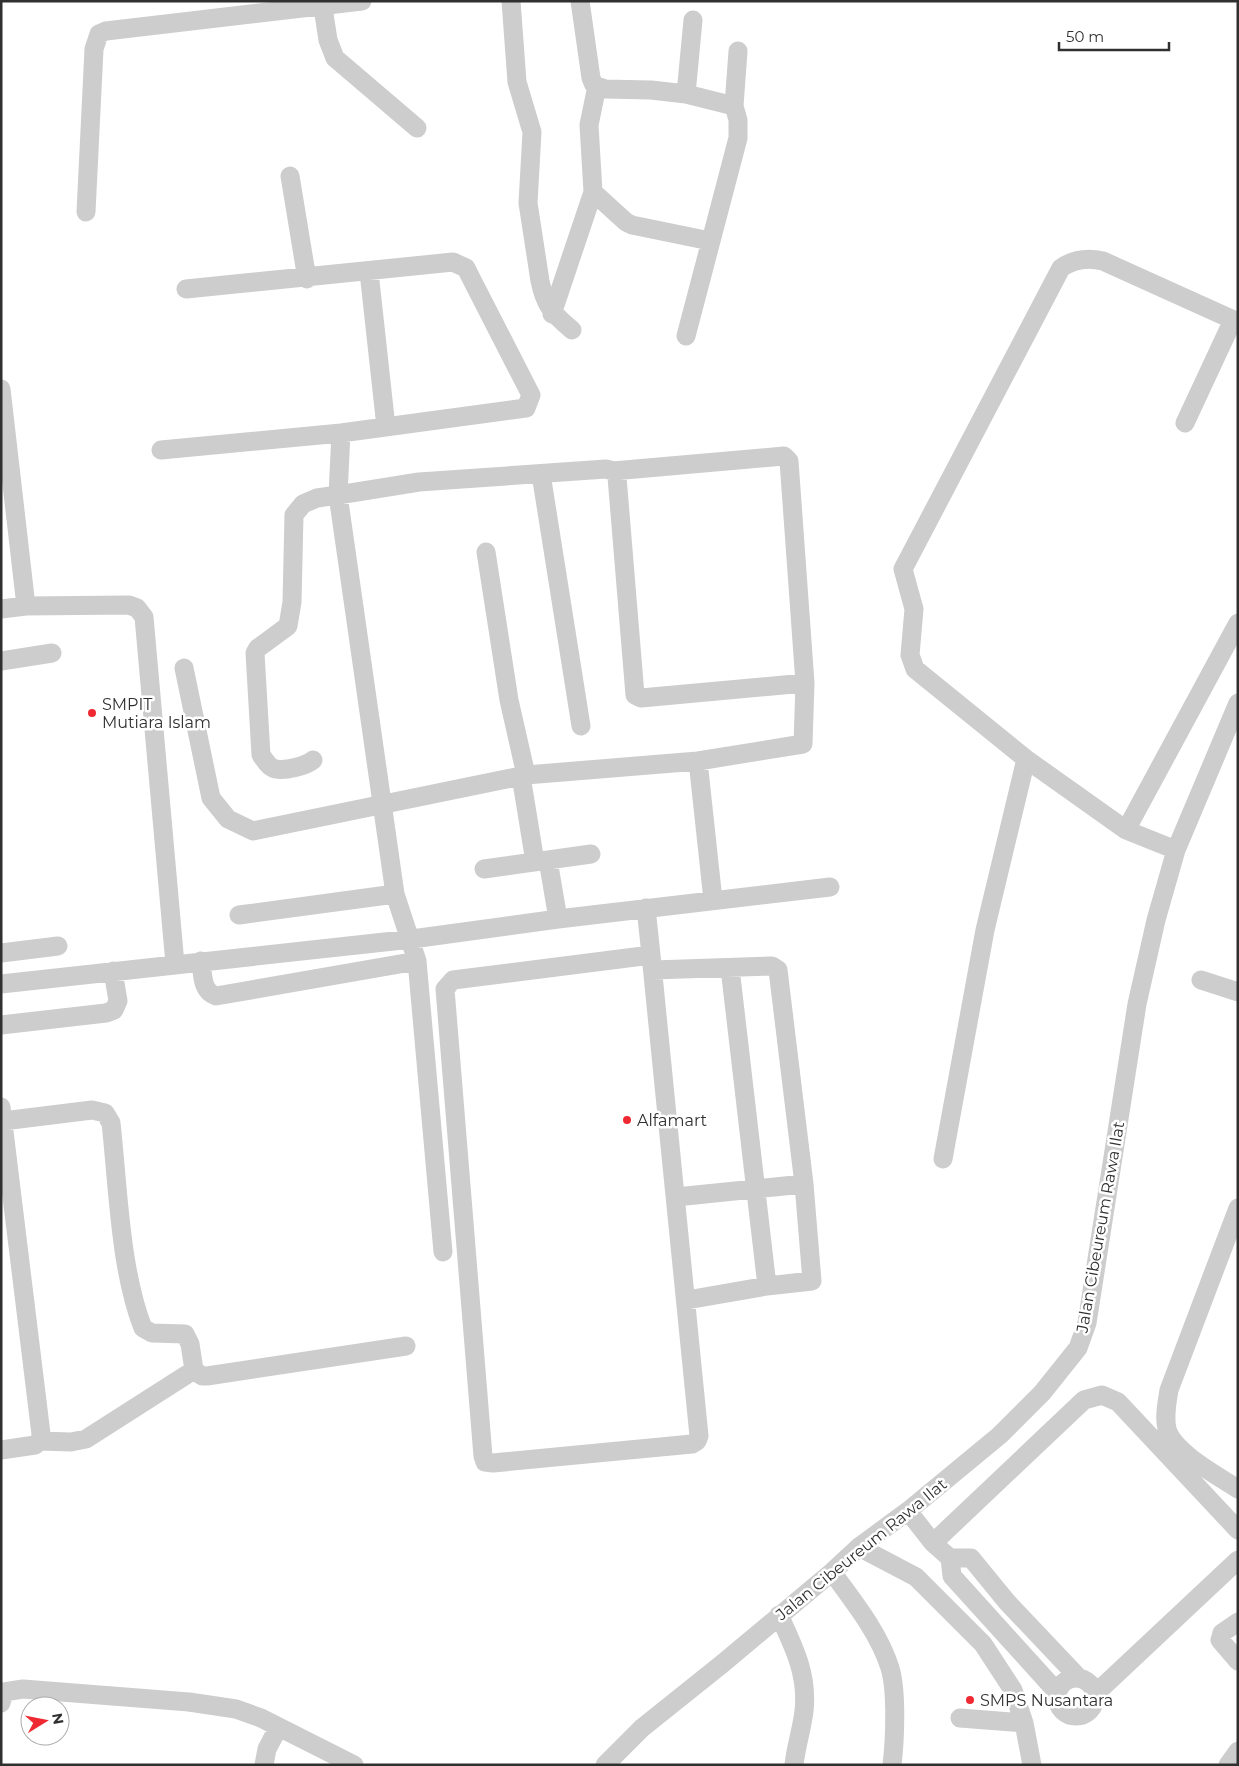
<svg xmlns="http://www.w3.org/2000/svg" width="1239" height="1766" viewBox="0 0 1239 1766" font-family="Montserrat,sans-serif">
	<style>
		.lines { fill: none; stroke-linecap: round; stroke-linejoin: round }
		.minor { stroke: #cdcdcd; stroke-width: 19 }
		.poi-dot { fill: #ef2931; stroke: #fff; stroke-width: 2 }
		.labels { text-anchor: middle; stroke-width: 5; stroke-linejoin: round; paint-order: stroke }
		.poi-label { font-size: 16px; fill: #303030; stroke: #fff; text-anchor: start }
		.street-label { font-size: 16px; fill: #303030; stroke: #fff }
	</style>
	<rect width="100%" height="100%" fill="#fff"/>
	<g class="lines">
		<path class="minor" d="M322 1 328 40 335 58 417 128
			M511 1 517 82 532 132 528 203 540 281C545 306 553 314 572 330
			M580 1 591 78 594 85 605 89 651 90 686 94 734 106
			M686 94 693 20
			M290 176 307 279
			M593 192 626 222 632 225 710 241
			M86 212 94 49 99 34 106 31 362 1
			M369 272 386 427
			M552 314 593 192 589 125 597 86
			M686 336 738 138V120L734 106 738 51
			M1 389 26 606 129 605 137 608 144 617 175 964
			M1185 423 1233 320
			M161 450 341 433 526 408 531 395 472 280 466 268 453 262 186 289
			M541 474 581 726
			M486 552 509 700 526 775
			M1 609 26 606
			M1 661 52 653
			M184 668 211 798 228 819 253 831 526 775 698 761 803 744 805 683 789 461 784 456 613 471
			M313 760C306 766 285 771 276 769 269 768 265 760 261 755L255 653 258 648 288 626 292 602 294 515 303 504 317 498 338 495 341 433
			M698 761 713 900
			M521 776 535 862
			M1126 830 1238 623
			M1176 850 1126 830 1026 759 915 669 910 655 914 609 903 569 1061 268C1074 259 1087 257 1103 261L1238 322
			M548 860 558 919
			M484 869 591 854
			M646 908 651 955 699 1436 697 1441 692 1444 493 1463 485 1462 483 1456 445 989 453 980 651 955
			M239 915 395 894
			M1 953 58 946
			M201 961C203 974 201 991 216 996L417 961
			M730 968 767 1286
			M653 970 772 966 778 970 804 1184 812 1281 767 1286 687 1300
			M1201 980 1238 992
			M1 984 412 939 558 919 830 887
			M1 1025 106 1013 114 1010 118 1001 113 971
			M1 1107 41 1434 40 1441 35 1445 1 1450
			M3 1121 92 1110 105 1113 111 1123C118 1186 120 1270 143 1328L152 1333 185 1334 190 1344 194 1370 86 1439 71 1442 40 1441
			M943 1159 985 930 1026 759
			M676 1197 804 1184
			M1238 1208 1169 1390C1167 1403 1164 1416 1167 1429 1173 1452 1218 1476 1238 1489
			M443 1252 417 961 395 894 338 495 419 482 606 469 613 471 617 477 635 695 641 698 805 683
			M194 1370 202 1376H207L406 1346
			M908 1511 933 1543
			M859 1547 916 1577 983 1644 1013 1690 1024 1723 1032 1765
			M950 1558H971L1007 1602 1079 1678
			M832 1572C854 1602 879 1633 890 1668 897 1691 895 1740 892 1765
			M779 1615C794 1647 808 1675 804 1711 802 1729 796 1746 794 1765
			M1238 1622 1222 1633 1220 1640 1238 1661
			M1057 1697a19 19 0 1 1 38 0a19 19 0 1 1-38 0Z
			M1057 1692 952 1576 950 1558 933 1543 1084 1400 1102 1395 1118 1402 1238 1530
			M1094 1695 1238 1560
			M1 1703 4 1692 23 1689 189 1702 236 1709 261 1718 354 1765
			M960 1718 1024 1723
			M264 1765 267 1749 278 1728
			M605 1765 642 1728 722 1664 832 1572 859 1547 908 1511 1000 1435 1042 1393 1078 1348 1087 1323 1137 1004 1156 920 1176 850 1238 703
			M1228 1765 1238 1751"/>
	</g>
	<g class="poi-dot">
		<circle cx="92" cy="713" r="5"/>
		<circle cx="627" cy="1120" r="5"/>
		<circle cx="970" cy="1700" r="5"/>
	</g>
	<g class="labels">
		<g class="poi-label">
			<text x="102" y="710">SMPIT<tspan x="102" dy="18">Mutiara Islam</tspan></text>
			<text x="637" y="1126">Alfamart</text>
			<text x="980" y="1706">SMPS Nusantara</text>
		</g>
		<g class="street-label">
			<text transform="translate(1100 1227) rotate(-80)" y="6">Jalan Cibeureum Rawa Ilat</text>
			<text transform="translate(861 1549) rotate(-39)" y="6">Jalan Cibeureum Rawa Ilat</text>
		</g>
	</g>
	<rect width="1239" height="1766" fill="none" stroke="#303030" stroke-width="5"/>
	<g transform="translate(45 1721) rotate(80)"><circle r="24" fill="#ffffff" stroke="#acacac"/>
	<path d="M0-4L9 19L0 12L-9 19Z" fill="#ef2931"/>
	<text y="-8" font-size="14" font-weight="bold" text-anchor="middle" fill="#303030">N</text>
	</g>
	<path d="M1059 42v8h110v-8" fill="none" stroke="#303030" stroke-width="2.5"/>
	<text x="1066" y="42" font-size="15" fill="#303030" stroke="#ffffff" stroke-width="4" paint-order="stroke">50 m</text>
</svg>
